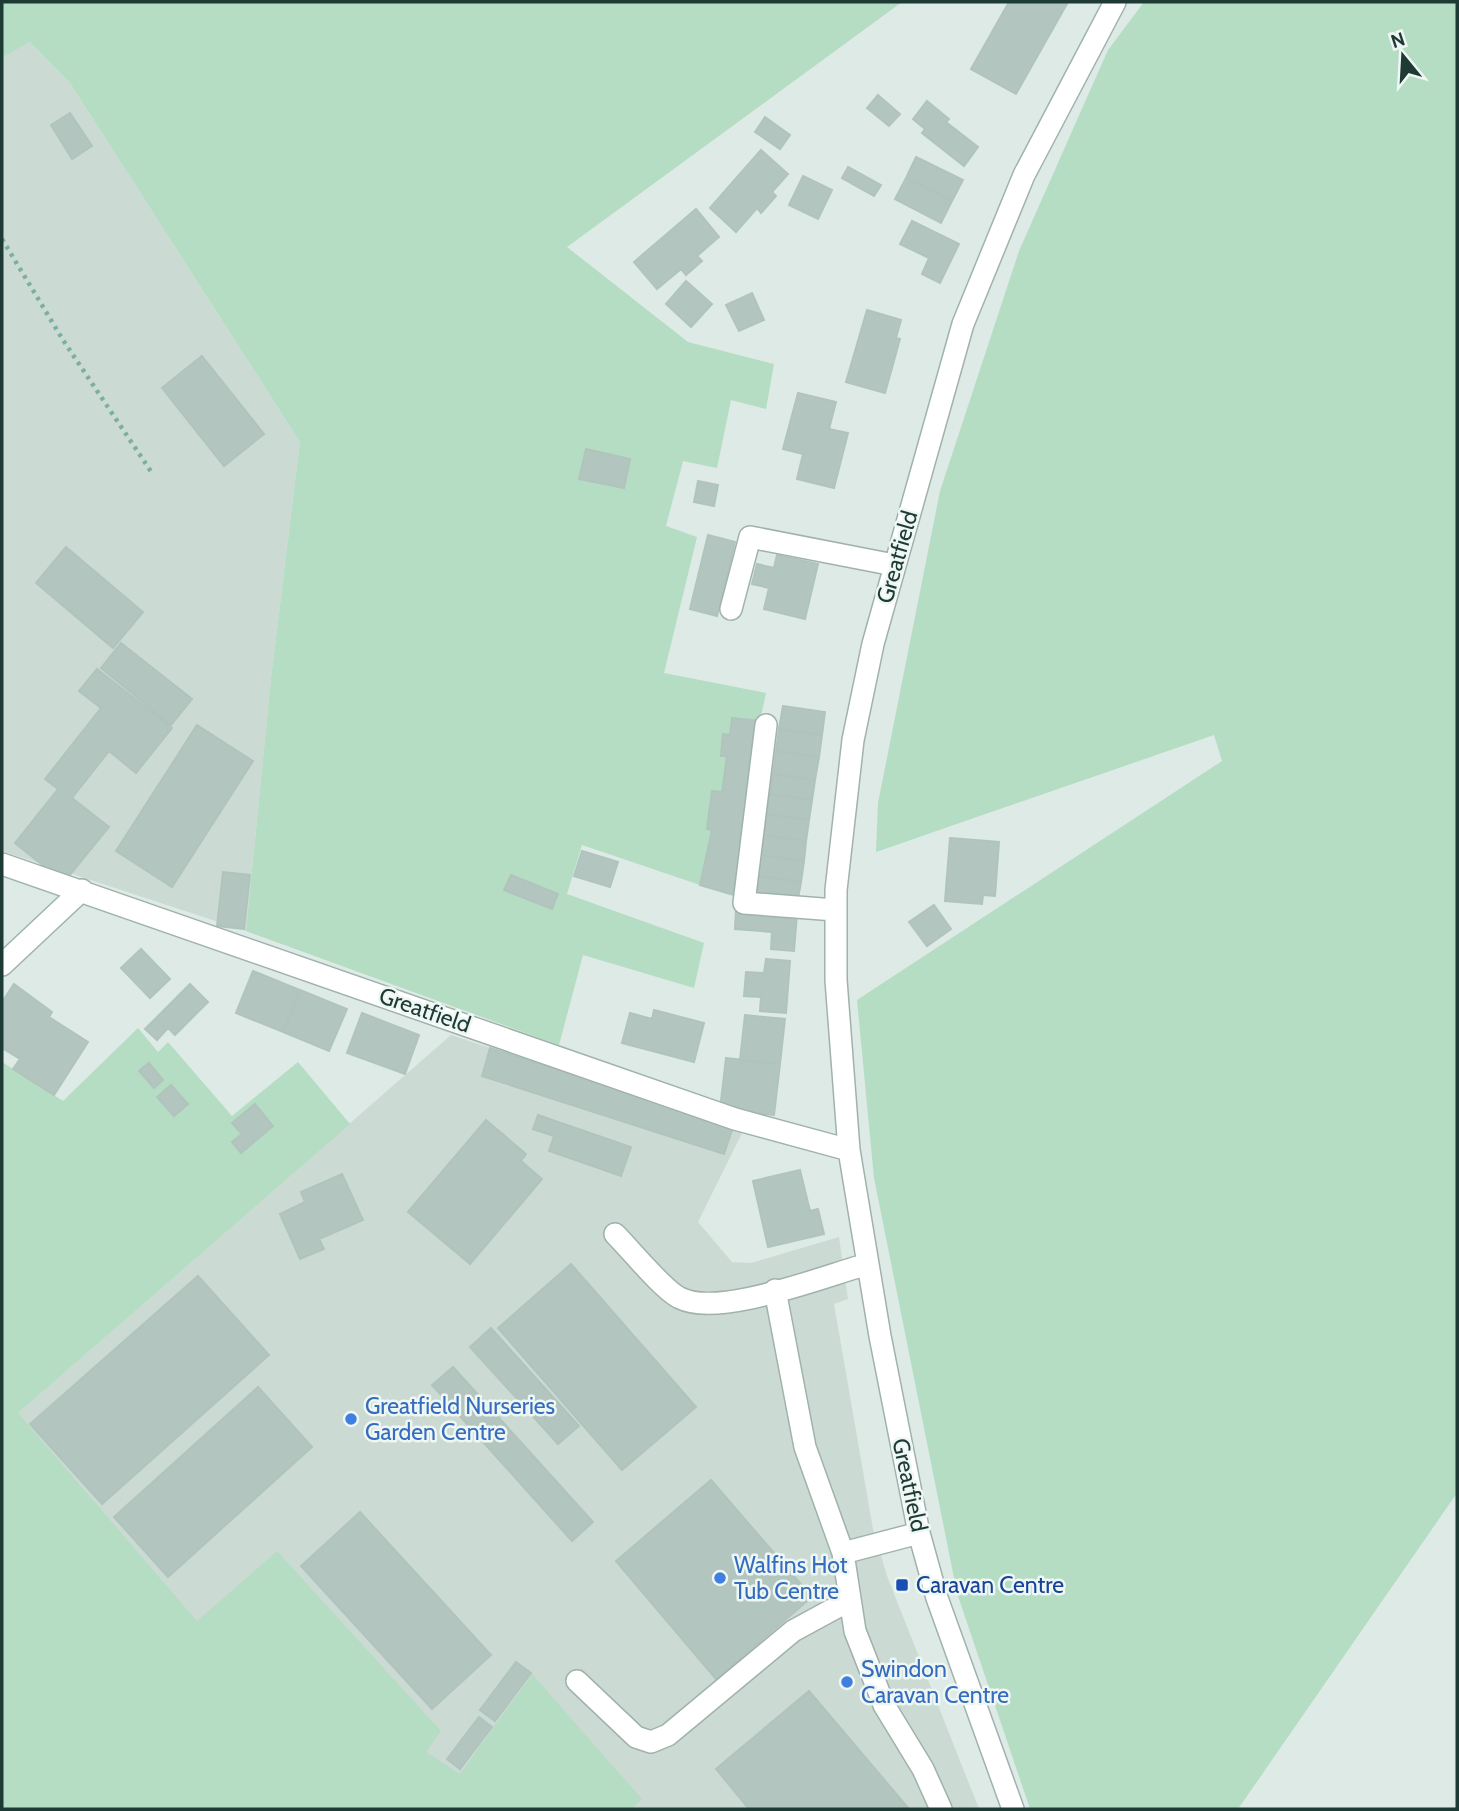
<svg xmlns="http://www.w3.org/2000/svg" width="1459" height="1811" viewBox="0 0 1459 1811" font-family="Cabin,sans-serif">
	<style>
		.built { fill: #ccdad4 }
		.green { fill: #b5ddc3 }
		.building { fill: #b3c5bf; stroke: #b0c4bd; stroke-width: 2 }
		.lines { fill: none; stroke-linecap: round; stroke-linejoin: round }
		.minor-casing { stroke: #a0b2ad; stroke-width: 24 }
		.path { stroke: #7cafa3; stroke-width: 4.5; stroke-dasharray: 3.5 5; stroke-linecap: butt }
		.minor { stroke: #fff; stroke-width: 21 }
		.shop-dot { fill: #3f7fe0; stroke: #eef7f3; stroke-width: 2.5 }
		.transit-dot { fill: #1a4fb4; stroke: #eef7f3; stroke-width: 2.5 }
		.labels { text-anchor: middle; stroke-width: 5; stroke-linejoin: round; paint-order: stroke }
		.street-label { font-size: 23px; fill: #1e3a35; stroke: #eef7f3 }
		.shop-label { font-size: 23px; fill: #366cbe; stroke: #eef7f3; text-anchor: start }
		.transit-label { font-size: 23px; fill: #164399; stroke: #eef7f3; text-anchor: start }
	</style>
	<rect width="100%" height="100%" fill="#ddeae5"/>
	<path class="built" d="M30 42 70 83 300 442 271 678 246 931 2 851V58Z
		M451 1035 743 1131 698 1222 732 1262 751 1263 839 1237 848 1299 834 1304 873 1529 887 1576 979 1809H632L642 1798 460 1775 382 1809 2 1427Z"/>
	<path class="green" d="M2 2H902L567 247 688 342 774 364 766 409 731 400 717 468 683 461 666 526 697 537 664 673 766 693 760 721 733 718 730 735H723L721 755 727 756 722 792 712 791V830L700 885 582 845 567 894 704 943 694 988 583 955 559 1045 246 931 271 678 300 442 70 83 30 42 2 58Z
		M1144 2H1457V1493L1238 1809H1030L957 1593 874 1178 857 1000 1222 761 1214 735 876 852 878 803 940 491 1019 251 1108 50Z
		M138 1028 158 1052 168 1042 232 1116 298 1062 350 1124 18 1413 197 1621 277 1551 441 1731 426 1752 460 1774 532 1674 642 1799 632 1809H2V1062L63 1101Z"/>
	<path class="building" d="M1009 2H1068L1016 94 971 69Z
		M878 95 900 114 889 126 867 108Z
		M927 101 949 119 946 122 978 147 964 166 922 133 925 129 913 119Z
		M70 113 92 146 72 159 51 125Z
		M765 117 790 135 780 149 755 132Z
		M761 150 788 174 772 192 776 196 761 213 757 208 736 232 710 208Z
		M916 157 963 180 952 201 906 178Z
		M848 167 881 185 874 196 842 178Z
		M803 176 832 190 818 219 789 205Z
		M906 178 952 201 941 223 895 199Z
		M696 209 719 237 697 256 702 261 686 275 681 269 657 289 634 262Z
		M912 221 959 244 940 283 922 274 929 258 900 244Z
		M686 281 712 304 691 327 666 304Z
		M752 293 764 320 739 331 726 305Z
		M867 310 901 320 896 338 900 339 885 393 846 382Z
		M202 356 264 434 224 466 162 388Z
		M798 393 836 402 829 429 848 433 834 488 797 479 803 454 783 449Z
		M586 449 630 459 624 488 579 479Z
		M698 481 718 485 714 506 694 502Z
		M708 535 735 542 717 616 690 609Z
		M66 547 143 612 113 648 36 583Z
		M777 555 818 564 805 619 764 609 769 588 752 584 757 564 774 568Z
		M121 643 192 699 171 725 101 668Z
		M97 669 172 728 136 773 109 751 72 798 109 827 64 882 15 843 58 789 45 779 101 708 79 691Z
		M783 706 825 712 822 735 779 729Z
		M732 718 760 721 737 896 700 885 712 830 707 829 712 791 722 792 727 756H721L723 734 730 735Z
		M197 725 253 761 172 887 116 851Z
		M779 729 822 735 819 757 776 751Z
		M776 751 819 757 815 780 773 774Z
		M773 774 815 780 812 800 770 794Z
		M770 794 812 800 809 820 767 814Z
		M767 814 809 820 806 841 764 835Z
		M764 835 806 841 804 861 761 855Z
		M950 838 999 842 995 896 983 895 982 904 945 901Z
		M582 851 618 862 610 887 574 876Z
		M761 855 804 861 801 882 758 876Z
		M223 872 250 875 244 929 217 926Z
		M511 875 558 894 552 909 504 890Z
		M758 876 801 882 797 904 755 899Z
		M934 905 951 929 927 946 909 922Z
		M736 909 797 914 794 951 771 949 772 932 735 929Z
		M141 949 170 979 150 998 121 968Z
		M766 959 790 961 786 1013 760 1011 761 997 744 996 746 972 764 973Z
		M253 971 300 990 283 1032 236 1013Z
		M14 984 52 1012 49 1017 88 1042 54 1095 13 1069 20 1059 2 1048V1002Z
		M190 984 208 1002 175 1035 168 1028 157 1040 145 1029Z
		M300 990 347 1009 329 1051 283 1032Z
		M654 1010 704 1023 694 1062 622 1043 630 1013 652 1019Z
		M362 1013 419 1035 405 1074 347 1053Z
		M745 1015 785 1019 780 1064 740 1060Z
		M490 1048 733 1127 724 1154 482 1076Z
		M726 1058 780 1064 774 1115 720 1109Z
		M149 1063 163 1080 154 1088 139 1071Z
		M171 1085 188 1104 174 1116 157 1097Z
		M255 1104 273 1126 241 1153 232 1142 242 1134 232 1123Z
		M538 1115 631 1147 621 1176 549 1151 554 1136 533 1129Z
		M486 1120 526 1154 521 1161 542 1179 470 1264 408 1212Z
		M800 1170 810 1211 818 1209 824 1234 768 1247 753 1181Z
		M342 1174 363 1220 319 1239 324 1249 300 1259 280 1214 305 1202 301 1192Z
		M571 1264 696 1407 622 1470 498 1328Z
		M198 1276 269 1355 102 1504 30 1424Z
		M491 1328 579 1426 558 1444 470 1347Z
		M453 1367 593 1522 572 1541 432 1385Z
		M258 1387 312 1447 168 1577 114 1517Z
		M711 1480 812 1597 716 1679 616 1561Z
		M360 1512 491 1655 432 1709 301 1566Z
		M516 1662 531 1673 495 1721 480 1710Z
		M809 1691 898 1796 909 1809H749L716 1769Z
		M479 1717 492 1727 460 1769 447 1759Z"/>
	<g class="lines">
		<g class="minor-casing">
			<path id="minor" d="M731 609 750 537 894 565
				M766 725 744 903 835 910
				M2 864 735 1119 849 1150
				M2 965 82 890
				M615 1234C629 1248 664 1291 680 1298 719 1318 824 1276 868 1264
				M775 1290 805 1447 843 1553
				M919 1533 843 1553 855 1631 884 1705 923 1769 941 1809
				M577 1681 636 1737 651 1742 668 1735 793 1631 850 1600
				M1013 1809 937 1598 919 1533 880 1336 849 1150 836 980V890L853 740 873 644 963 324 1024 175 1115 2"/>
		</g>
		<path class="path" d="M2 239 63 340 152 473"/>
		<use href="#minor" class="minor"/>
	</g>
	<g class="shop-dot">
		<circle cx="351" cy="1419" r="7"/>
		<circle cx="720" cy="1578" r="7"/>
		<circle cx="847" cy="1682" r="7"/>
	</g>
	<rect class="transit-dot" x="895" y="1578" width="14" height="14" rx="3.5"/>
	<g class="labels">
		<g class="street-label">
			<text transform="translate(897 557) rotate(-74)" y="8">Greatfield</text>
			<text transform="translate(425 1010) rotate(19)" y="8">Greatfield</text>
			<text transform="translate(910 1485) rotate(78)" y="8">Greatfield</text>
		</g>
		<g class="shop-label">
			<text x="365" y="1414">Greatfield Nurseries<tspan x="365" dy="26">Garden Centre</tspan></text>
			<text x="734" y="1573">Walfins Hot<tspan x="734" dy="26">Tub Centre</tspan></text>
			<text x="861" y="1677">Swindon<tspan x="861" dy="26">Caravan Centre</tspan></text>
		</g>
		<g class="transit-label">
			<text x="916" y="1593">Caravan Centre</text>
		</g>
	</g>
	<rect width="1459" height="1811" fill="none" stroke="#1e3a35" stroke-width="7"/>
	<g transform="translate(1403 56) rotate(342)" stroke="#eef7f3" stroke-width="5" paint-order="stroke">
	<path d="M0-5L12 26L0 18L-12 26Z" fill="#1e3a35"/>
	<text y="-10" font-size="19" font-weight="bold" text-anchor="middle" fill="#1e3a35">N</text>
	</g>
</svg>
